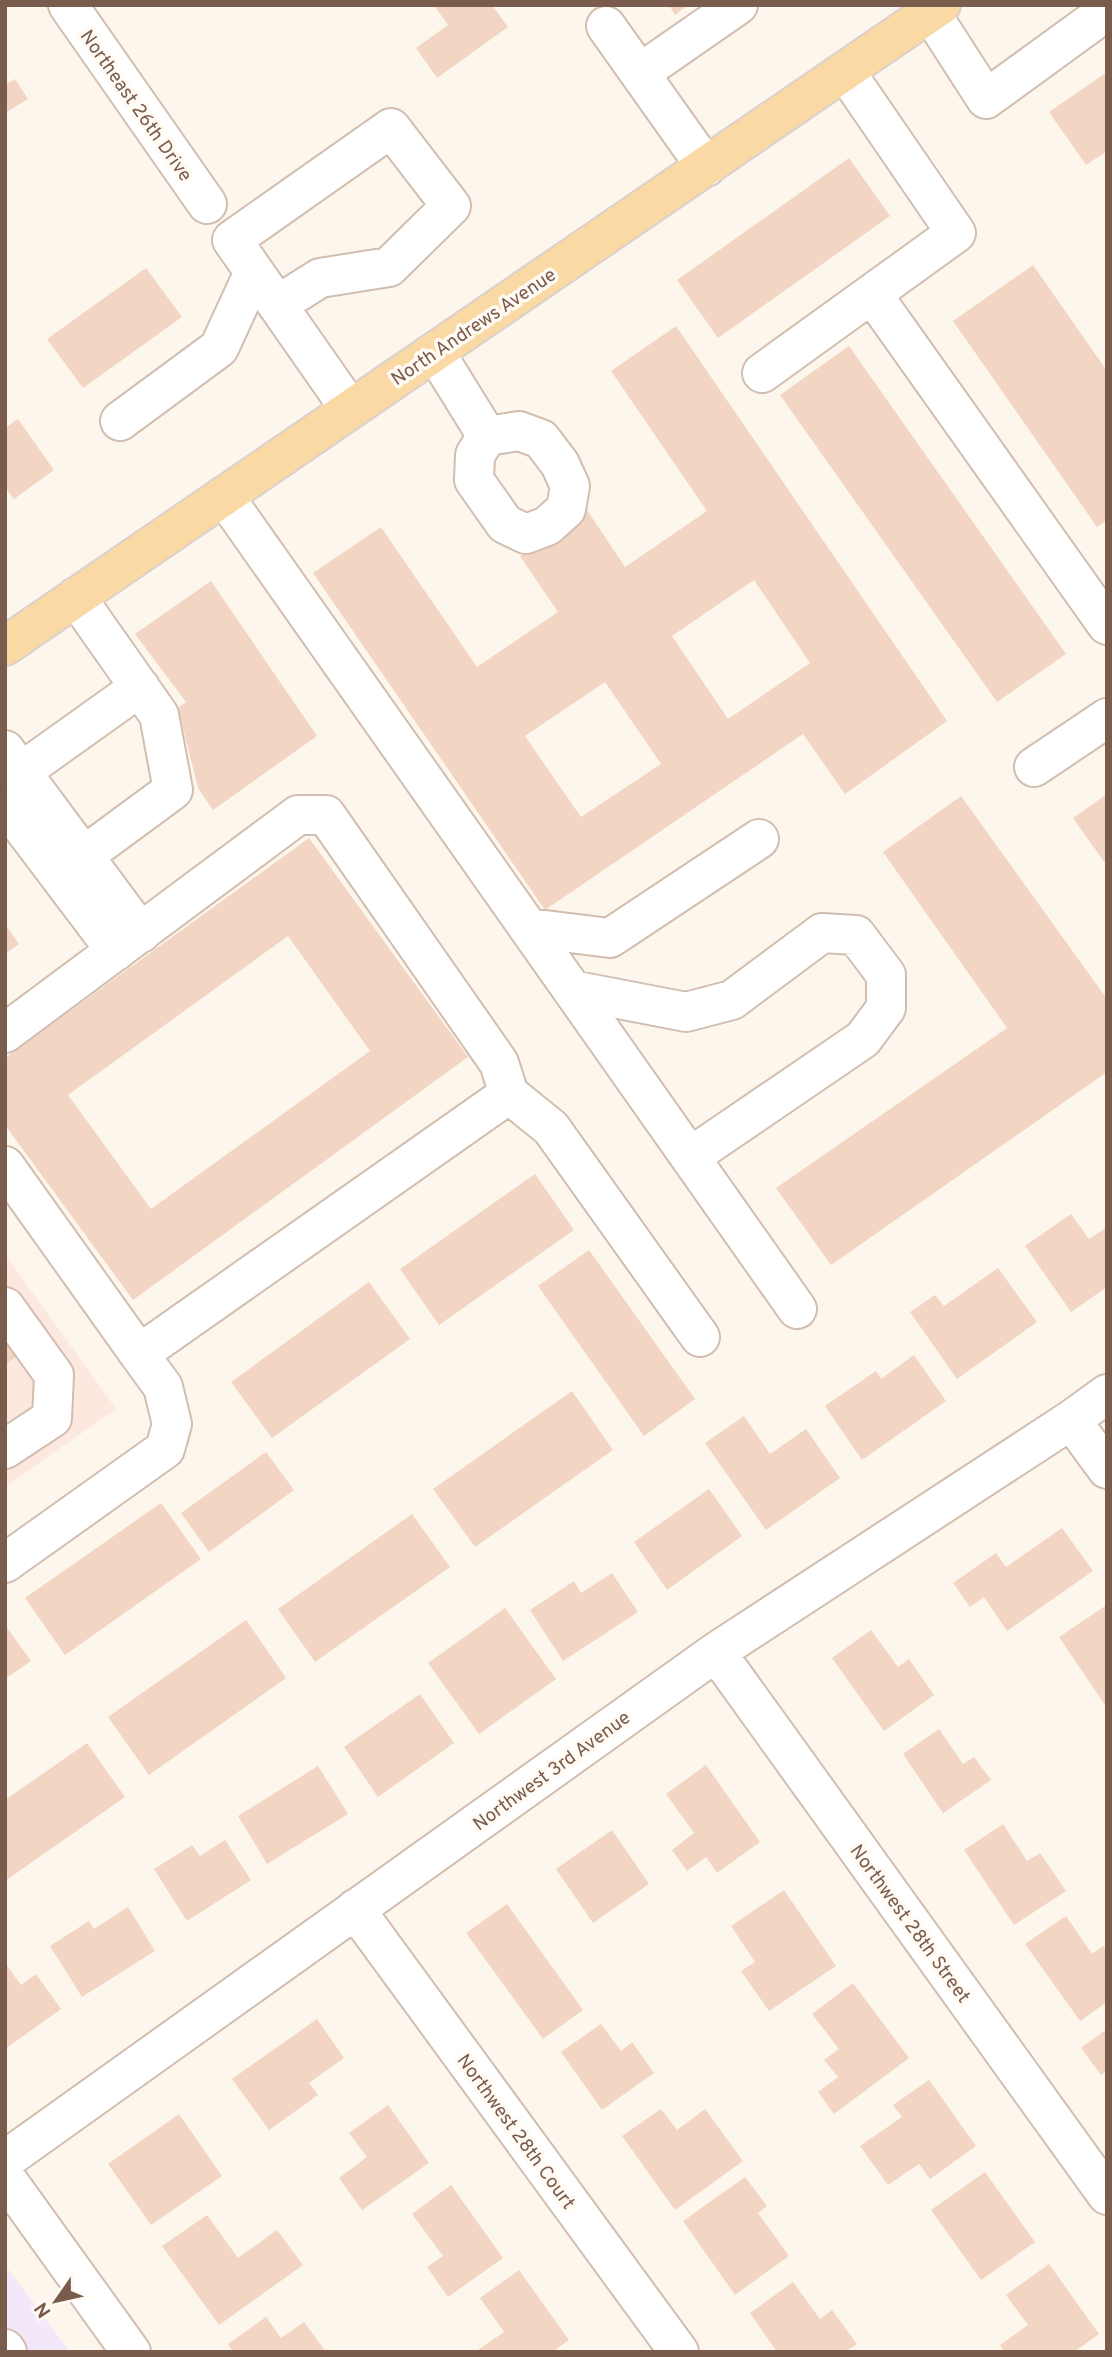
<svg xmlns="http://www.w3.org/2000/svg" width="1112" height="2357" viewBox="0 0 1112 2357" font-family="Overpass,sans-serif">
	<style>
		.commercial { fill: #fde8e0 }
		.education { fill: #f3e8fa }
		.building { fill: #f3d5c3; fill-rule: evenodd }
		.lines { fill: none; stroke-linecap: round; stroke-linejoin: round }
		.minor-casing { stroke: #d1beb0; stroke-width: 42 }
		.major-casing { stroke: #dad1cd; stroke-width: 42 }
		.minor { stroke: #fff; stroke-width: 38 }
		.major { stroke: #fbd9a5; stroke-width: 38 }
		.labels { text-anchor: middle; stroke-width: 7; stroke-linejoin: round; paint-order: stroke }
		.street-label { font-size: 19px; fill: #7a5c4d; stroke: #fffaf3 }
	</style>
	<rect width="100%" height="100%" fill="#fdf6ec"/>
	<path class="commercial" d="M5 1254 116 1409 5 1487Z"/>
	<path class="education" d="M5 2265 70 2352H5Z"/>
	<path class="building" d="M434 5H492L508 27 437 78 416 48 448 25Z
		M669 5H688L675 15Z
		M1107 72V151L1086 165 1049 112Z
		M15 79 28 99 5 113V85Z
		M849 158 890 216 718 338 677 280Z
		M1033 265 1107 371V520L1097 527 953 321Z
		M146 268 182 317 83 388 47 339Z
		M676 326 947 721 845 794 803 734 545 910 313 573 381 527 477 667 558 612 520 556 587 510 625 567 707 511 611 371ZM754 580 810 663 728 719 672 636ZM605 682 661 764 581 817 525 736Z
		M849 346 1066 654 997 702 780 395Z
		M18 419 54 470 14 499 5 487V428Z
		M211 581 317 736 213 810 198 788 178 708 186 702 135 634Z
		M1107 794V866L1073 818Z
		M961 796 1107 999V1072L831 1265 776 1188 1007 1028 883 852Z
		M309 838 468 1057 133 1300 5 1125V1058ZM288 936 370 1051 151 1209 68 1095Z
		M5 924 19 944 5 954Z
		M535 1174 574 1230 439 1325 400 1269Z
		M1071 1214 1089 1239 1107 1227V1287L1071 1312 1025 1246Z
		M589 1250 695 1399 644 1436 538 1286Z
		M998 1268 1037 1322 957 1379 910 1312 935 1295 944 1306Z
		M369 1282 410 1339 272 1438 231 1382Z
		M5 1336 19 1355 5 1365Z
		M914 1355 946 1401 862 1460 825 1406 876 1371 881 1379Z
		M572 1391 613 1450 475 1547 433 1489Z
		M744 1416 770 1454 806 1429 840 1478 766 1530 705 1443Z
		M266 1452 294 1490 209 1552 181 1513Z
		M709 1489 742 1536 667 1590 634 1542Z
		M161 1503 201 1559 65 1655 25 1598Z
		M412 1514 450 1567 315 1662 278 1609Z
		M1062 1528 1093 1571 1007 1631 984 1597 970 1607 953 1583 996 1553 1006 1567Z
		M612 1573 638 1612 563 1661 530 1610 574 1581 581 1593Z
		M1105 1606 1107 1608V1708L1059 1637Z
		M505 1608 556 1679 479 1734 428 1663Z
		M246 1620 286 1678 149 1775 108 1717Z
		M5 1625 31 1661 5 1679Z
		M871 1630 898 1667 909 1659 934 1695 884 1731 832 1658Z
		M420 1694 454 1743 378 1797 344 1747Z
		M939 1729 963 1764 974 1757 991 1780 943 1813 903 1754Z
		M87 1743 125 1797 5 1881V1800Z
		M706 1765 760 1842 717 1873 706 1857 687 1871 672 1850 694 1833 666 1794Z
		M318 1766 348 1814 267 1864 238 1816Z
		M1003 1824 1027 1861 1040 1853 1066 1891 1014 1925 964 1850Z
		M612 1830 649 1884 593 1923 556 1869Z
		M225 1840 251 1880 187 1921 154 1869 192 1845 200 1856Z
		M784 1890 836 1966 769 2011 741 1971 755 1962 731 1926Z
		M507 1904 583 2010 543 2039 466 1933Z
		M128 1907 155 1951 82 1997 50 1946 89 1921 94 1929Z
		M1066 1916 1092 1954 1103 1946 1107 1951V2002L1080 2021 1025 1944Z
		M5 1963 21 1985 36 1974 61 2009 5 2049Z
		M853 1983 909 2058 834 2114 818 2092 838 2077 824 2060 839 2049 812 2014Z
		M317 2019 344 2058 309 2083 318 2095 269 2130 232 2079Z
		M601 2024 621 2051 632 2042 654 2073 602 2110 561 2052Z
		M1107 2029V2071L1101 2075 1081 2048Z
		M929 2080 976 2146 930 2179 919 2164 888 2185 860 2146 902 2117 893 2105Z
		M388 2105 429 2163 362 2210 339 2178 367 2157 349 2133Z
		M661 2109 677 2130 705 2109 743 2161 675 2210 622 2136Z
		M179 2114 222 2176 151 2225 108 2164Z
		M985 2172 1035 2242 981 2280 931 2210Z
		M745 2177 767 2206 758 2213 789 2256 735 2295 683 2221Z
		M451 2185 503 2258 448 2297 427 2267 443 2256 412 2214Z
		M207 2215 238 2258 277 2230 303 2265 219 2325 162 2246Z
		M1049 2264 1099 2334 1074 2352H1005L1000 2345 1028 2325 1006 2295Z
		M519 2270 569 2340 552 2352H475L504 2332 480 2298Z
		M793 2282 820 2319 832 2310 857 2344 845 2352H777L750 2313Z
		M266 2317 281 2338 304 2322 326 2352H233L228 2344Z"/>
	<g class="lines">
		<g class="minor-casing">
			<path id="minor" d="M68 5 207 204
				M930 12 986 99 1107 11
				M606 26 706 167
				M640 73 738 5
				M872 294 1107 625
				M277 305 320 278 389 267 451 206 391 128 232 240 350 409
				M435 352 487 436
				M762 373 956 233 845 71
				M120 421 219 348 254 272
				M519 431 541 439 560 464 570 486 566 509 547 526 526 534 505 524 474 480 475 455 487 436Z
				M224 496 797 1309
				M5 750 141 933
				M1034 767 1107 718
				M21 772 140 687
				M5 804 116 951
				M59 874 173 790 159 715 76 597
				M529 928 610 938 759 839
				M572 990 686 1012 732 1000 822 933 856 935 886 975V1008L863 1039 690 1157
				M5 1033 298 815H326L499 1063 509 1094 551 1128 700 1337
				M5 1166 139 1354
				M5 1307 54 1375 52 1418 5 1449
				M1071 1420 1107 1469
				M5 1563 165 1449 172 1424 163 1387 139 1354 509 1094
				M716 1652 1107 2195
				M355 1909 679 2352
				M5 2160 716 1652 1071 1420 1107 1394
				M5 2177 131 2352
				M5 2349 7 2352"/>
		</g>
		<g class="major-casing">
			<path id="major" d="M5 646 941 5"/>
		</g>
		<use href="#minor" class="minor"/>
		<use href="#major" class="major"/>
	</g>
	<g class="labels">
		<g class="street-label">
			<text transform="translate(137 105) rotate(55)" y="7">Northeast 26th Drive</text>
			<text transform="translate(473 326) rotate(-34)" y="7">North Andrews Avenue</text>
			<text transform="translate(551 1770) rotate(-36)" y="7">Northwest 3rd Avenue</text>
			<text transform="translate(911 1923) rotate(54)" y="7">Northwest 28th Street</text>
			<text transform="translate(517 2131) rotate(54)" y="7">Northwest 28th Court</text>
		</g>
	</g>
	<rect width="1112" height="2357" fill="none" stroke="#7a5c4d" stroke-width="14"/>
	<g transform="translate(56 2301) rotate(236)" stroke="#fffaf3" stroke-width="5" paint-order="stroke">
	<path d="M0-5L12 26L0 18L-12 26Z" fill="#7a5c4d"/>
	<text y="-10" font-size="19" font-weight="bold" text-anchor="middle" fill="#7a5c4d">N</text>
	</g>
</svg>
